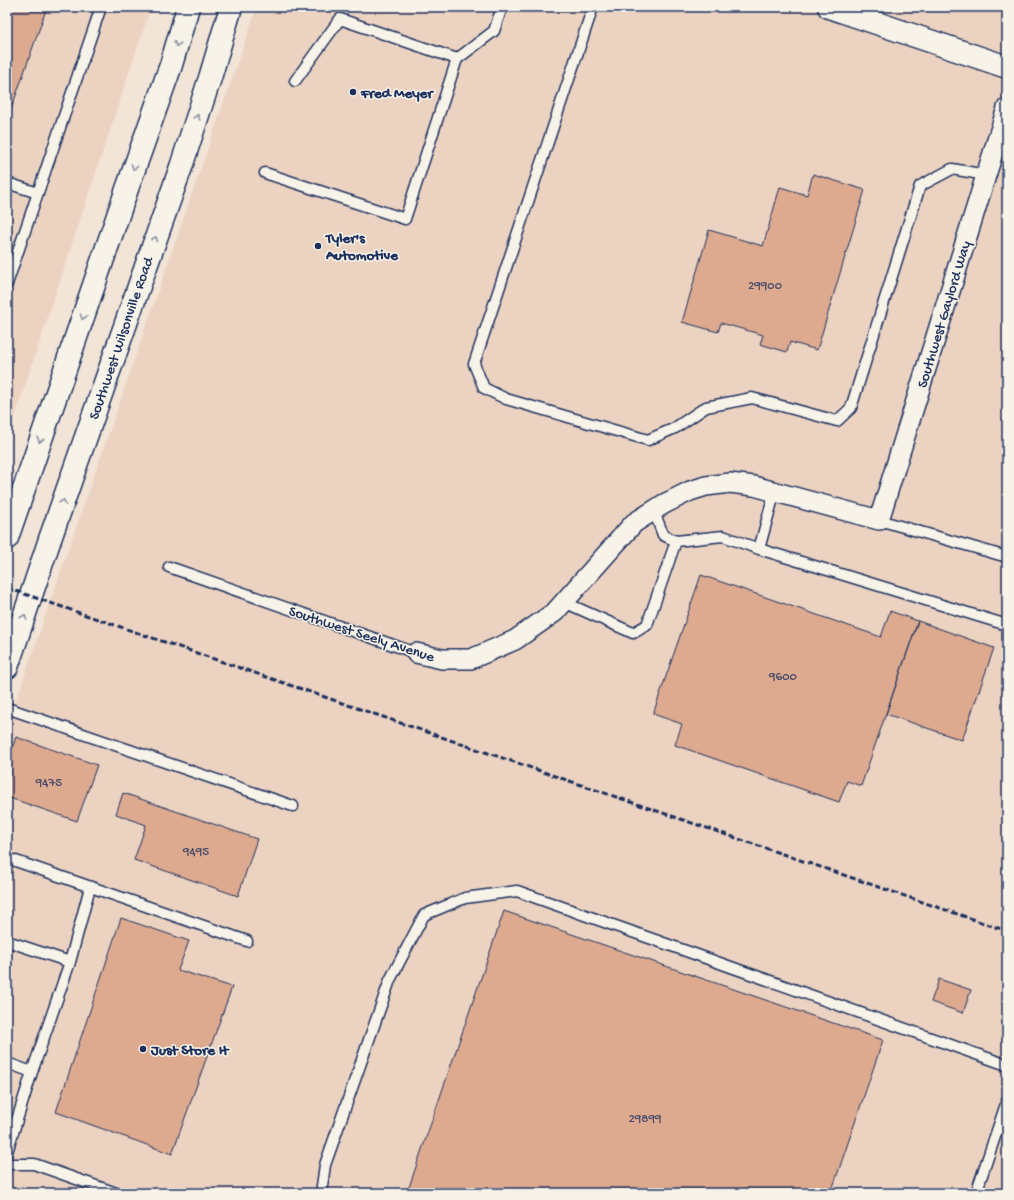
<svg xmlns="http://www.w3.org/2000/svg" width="1014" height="1200" viewBox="0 0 1014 1200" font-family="'Gochi Hand',sans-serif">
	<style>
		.built { fill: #ecd3c1 }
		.building { fill: #ddaa90; stroke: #1b2f5e }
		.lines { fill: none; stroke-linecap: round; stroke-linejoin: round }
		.lane-casing { stroke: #1b2f5e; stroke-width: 13 }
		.street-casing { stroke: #1b2f5e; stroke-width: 22 }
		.secondary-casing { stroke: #1b2f5e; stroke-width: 25 }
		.lane { stroke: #f7f3e8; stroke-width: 10 }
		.street { stroke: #f7f3e8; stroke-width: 19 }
		.secondary { stroke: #f7f3e8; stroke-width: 22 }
		.rail { stroke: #1b2f5e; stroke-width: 3; stroke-dasharray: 6 3; stroke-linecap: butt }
		.oneway { stroke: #8991a3 }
		.poi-dot { fill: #1b2f5e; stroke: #f7f3e8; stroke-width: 1.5 }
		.labels { text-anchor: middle; stroke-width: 3; stroke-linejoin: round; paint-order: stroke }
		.number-label { font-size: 13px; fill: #4c4e6a }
		.poi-label { font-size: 15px; font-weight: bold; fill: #1b2f5e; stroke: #f7f3e8; text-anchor: start }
		.street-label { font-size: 15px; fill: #1b2f5e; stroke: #f7f3e8 }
	</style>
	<rect width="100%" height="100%" fill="#f2e4d6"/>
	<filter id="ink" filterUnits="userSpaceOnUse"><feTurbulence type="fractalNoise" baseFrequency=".025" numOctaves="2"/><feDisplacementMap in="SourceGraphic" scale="8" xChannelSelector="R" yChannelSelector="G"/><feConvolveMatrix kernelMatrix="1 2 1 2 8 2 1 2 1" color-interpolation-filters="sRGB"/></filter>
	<g filter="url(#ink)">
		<path class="built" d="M7 7H151L7 440Z
			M257 7H1007V1193H7V726Z"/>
		<path class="building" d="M7 7H47L7 121Z
			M813 174 865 190 817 350 790 342 787 352 760 344 763 335 721 323 718 332 682 322 709 230 763 246 780 187 807 195Z
			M701 575 881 637 890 611 918 621 861 786 847 781 839 802 675 745 682 724 653 714Z
			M918 621 994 648 962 740 886 714Z
			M16 737 97 765 77 821 7 797V763Z
			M123 793 257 839 238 896 134 860 146 825 116 814Z
			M504 911 883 1040 831 1193H407Z
			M121 918 189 941 178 970 232 987 172 1154 56 1112Z
			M939 979 971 990 963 1013 931 1002Z
			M15 1188 16 1193H7V1190Z"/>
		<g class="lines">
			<g class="lane-casing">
				<path id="lane" d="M593 7 474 364 484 388 506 399 648 440 675 428 706 407 752 398 837 421 851 408 920 186 952 169 986 175
					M295 81 340 19 457 59
					M265 173 405 219 457 59 494 31 502 7
					M7 183 38 193
					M7 284 101 7
					M775 491 759 549 1007 625
					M654 511 663 535 676 541 723 536 759 549
					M879 520 1007 557
					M169 567 416 653
					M564 602 633 633 647 625 676 541
					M7 708 293 806
					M7 858 247 941
					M7 941 70 962
					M7 1063 32 1072
					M7 1152 32 1072 70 962 90 887
					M7 1164H34L116 1193
					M321 1193 325 1165 390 980 424 915 465 898 517 891 1007 1065
					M976 1193 1007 1101"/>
			</g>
			<g class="street-casing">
				<path id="street" d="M416 653 442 659H471L515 640 555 612 634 523 664 504 690 491 706 486 730 483 754 486 879 520 1007 108"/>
			</g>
			<g class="secondary-casing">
				<path id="secondary" d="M829 7 1007 67
					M7 538 127 189 171 65 188 7
					M7 667 50 539 181 167 210 78 231 7"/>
			</g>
			<use href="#lane" class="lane"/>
			<use href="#street" class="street"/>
			<use href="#secondary" class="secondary"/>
			<path class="rail" d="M7 588 1007 931"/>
		</g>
		<defs><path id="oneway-chevron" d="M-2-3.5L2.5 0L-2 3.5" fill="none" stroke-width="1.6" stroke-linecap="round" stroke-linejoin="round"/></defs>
		<g class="oneway">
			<use href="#oneway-chevron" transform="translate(177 44) rotate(106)"/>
			<use href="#oneway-chevron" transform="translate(197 117) rotate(-72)"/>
			<use href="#oneway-chevron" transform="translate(134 167) rotate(110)"/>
			<use href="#oneway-chevron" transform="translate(155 239) rotate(-71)"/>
			<use href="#oneway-chevron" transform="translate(83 317) rotate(109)"/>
			<use href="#oneway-chevron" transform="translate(40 440) rotate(109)"/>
			<use href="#oneway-chevron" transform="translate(63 502) rotate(-71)"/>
			<use href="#oneway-chevron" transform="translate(24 617) rotate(-71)"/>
		</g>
	</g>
	<g class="poi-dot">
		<circle cx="353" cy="92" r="4"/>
		<circle cx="318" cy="246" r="4"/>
		<circle cx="143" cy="1049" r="4"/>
	</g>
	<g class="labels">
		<g class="number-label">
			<text x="765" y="289">29900</text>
			<text x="783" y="680">9600</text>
			<text x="49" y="786">9475</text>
			<text x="196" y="855">9495</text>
			<text x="645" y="1122">29899</text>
		</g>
		<g class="poi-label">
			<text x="361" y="97">Fred Meyer</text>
			<text x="326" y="242">Tyler's<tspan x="326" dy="17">Automotive</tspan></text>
			<text x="151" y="1054">Just Store It</text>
		</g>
		<g class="street-label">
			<text transform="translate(943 314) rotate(-73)" y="5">Southwest Gaylord Way</text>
			<text transform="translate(120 338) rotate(-71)" y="5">Southwest Wilsonville Road</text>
			<text transform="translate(362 633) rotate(18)" y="5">Southwest Seely Avenue</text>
		</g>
	</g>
	<rect width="1014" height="1200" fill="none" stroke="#f7f3e8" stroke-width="24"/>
	<rect x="12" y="12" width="990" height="1176" fill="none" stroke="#1b2f5e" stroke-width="1.5" filter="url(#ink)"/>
</svg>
